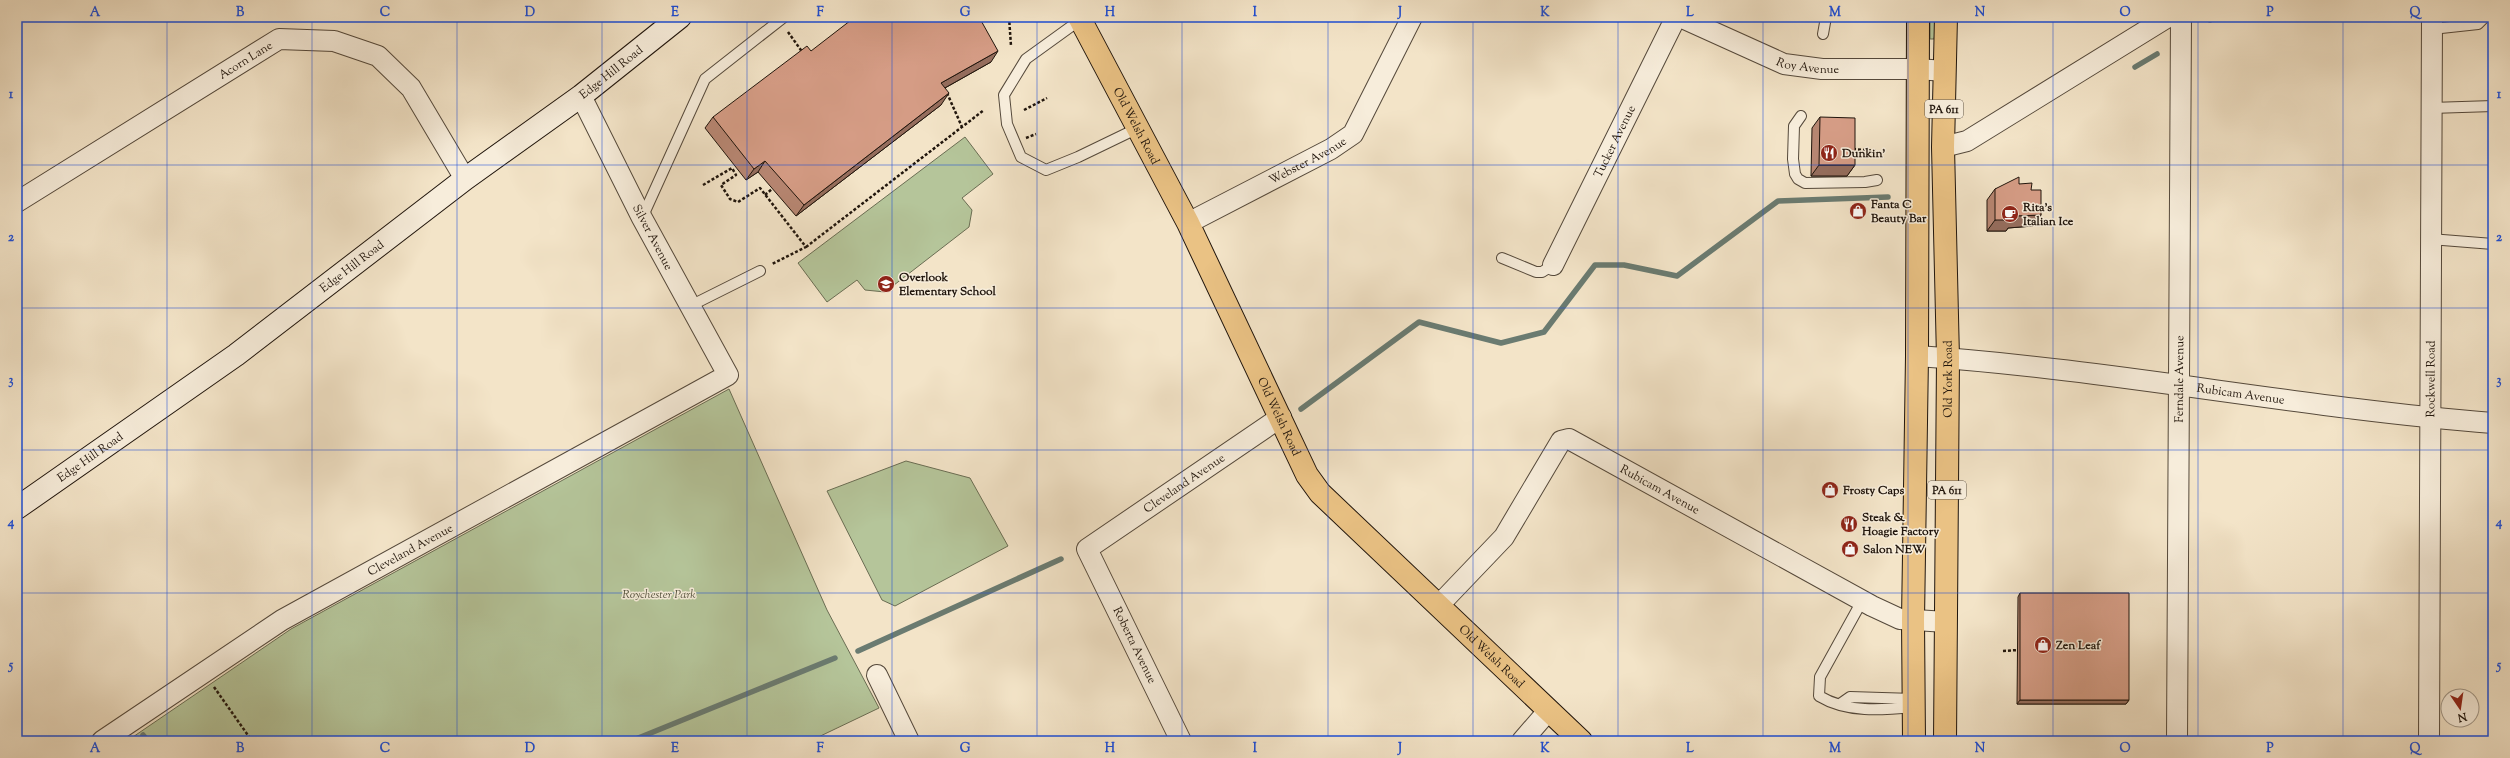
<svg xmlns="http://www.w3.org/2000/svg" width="2510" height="758" viewBox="0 0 2510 758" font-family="'Sorts Mill Goudy',serif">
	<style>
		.green { fill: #b5c59a; stroke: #6a6d53 }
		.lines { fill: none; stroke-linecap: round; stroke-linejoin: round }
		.stream { stroke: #6a7b71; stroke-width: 5.5 }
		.service-casing { stroke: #55493b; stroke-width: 12 }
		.minor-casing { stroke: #55493b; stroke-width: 22 }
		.secondary-casing { stroke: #20150c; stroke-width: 24 }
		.primary-casing { stroke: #20150c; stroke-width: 24 }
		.trunk-casing { stroke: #20150c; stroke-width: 24 }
		.path { stroke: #20150c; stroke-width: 2.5; stroke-dasharray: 3 2; stroke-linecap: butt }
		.service { stroke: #f7eddb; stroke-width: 10 }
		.minor { stroke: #f7eddb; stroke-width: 20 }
		.secondary { stroke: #f7eddb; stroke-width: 22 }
		.primary { stroke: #eac284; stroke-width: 22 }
		.trunk { stroke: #eac284; stroke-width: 22 }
		.wall { fill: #b78672; stroke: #20150c }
		.shaded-wall { fill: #956d5d; stroke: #20150c }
		.building { fill: #d59c85; stroke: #20150c }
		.grid { fill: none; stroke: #1d4ed8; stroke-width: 1; stroke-opacity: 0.55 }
		.labels { text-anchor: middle; stroke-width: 3; stroke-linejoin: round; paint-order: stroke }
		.shield { fill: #f7eddb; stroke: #60564a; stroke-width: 1 }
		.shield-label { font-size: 11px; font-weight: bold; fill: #20150c }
		.street-label { font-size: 12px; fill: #20150c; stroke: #f7eddb }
		.poi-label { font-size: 12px; font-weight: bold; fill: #20150c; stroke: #f7eddb; text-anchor: start }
		.park-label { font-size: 12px; font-style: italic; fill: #54533e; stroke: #f7eddb }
		.neatline { fill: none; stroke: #1d4ed8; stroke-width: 1.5 }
		.grid-label { font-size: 13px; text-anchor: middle; font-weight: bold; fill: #1d4ed8 }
	</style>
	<rect width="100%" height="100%" fill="#f3e4c8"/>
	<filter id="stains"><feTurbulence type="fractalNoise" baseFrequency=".005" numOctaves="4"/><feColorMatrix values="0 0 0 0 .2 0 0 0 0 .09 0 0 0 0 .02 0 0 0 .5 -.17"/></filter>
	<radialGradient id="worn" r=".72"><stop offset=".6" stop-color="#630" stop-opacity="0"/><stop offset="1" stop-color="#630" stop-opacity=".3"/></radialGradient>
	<path class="green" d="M1930 17H1938L1934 39H1930Z
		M965 137 993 174 962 198 972 210 969 227 885 292 865 290 857 280 827 302 798 263Z
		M729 389 827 610 879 708 810 741H127L291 629Z
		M906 461 970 478 1008 546 895 606 882 600 827 491Z"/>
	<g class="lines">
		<path class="stream" d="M2210 20 2216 17
			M2135 67 2157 54
			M1301 409 1419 322 1501 343 1544 332 1595 265H1624L1677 276 1778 201 1888 197
			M858 651 1061 559
			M143 735 148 741
			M631 741 835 658"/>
		<g class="service-casing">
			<path id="service" d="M1080 20 1026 59 1004 95 1007 124 1021 157 1046 170 1078 157 1136 129
				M2432 29 2478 24 2485 17
				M1823 34 1826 17
				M2431 108 2493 106
				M1801 116 1794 126 1793 159 1795 174 1798 179 1805 183 1865 182 1877 180
				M642 218 705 79 784 17
				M2430 239 2493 244
				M1502 258 1536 272H1542L1553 265
				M690 306 760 271
				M1862 601 1820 677 1819 696C1847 713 1881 710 1914 707
				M1840 704 1850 697 1914 699"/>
		</g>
		<g class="minor-casing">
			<g id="minor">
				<path id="s1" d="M1680 17 1784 64 1822 69H1917L1945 71"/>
				<path d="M1943 147 1967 141 2168 17"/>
				<path id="s2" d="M17 202 279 39 334 41 378 56 411 88 465 179"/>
				<path id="s3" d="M1188 223 1331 149 1353 134 1412 17"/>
				<path id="s4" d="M1553 265 1676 17"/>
				<path id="s5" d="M1917 356C2110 369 2300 408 2493 423"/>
				<path id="s6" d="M1439 605 1504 537 1561 441 1569 439 1872 606 1900 619 1946 622"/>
				<path d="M877 675 909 741"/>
				<path id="s7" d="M102 741 282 620 728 375 642 218 581 96"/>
				<path id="s8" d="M1181 741 1087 549 1281 417"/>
				<path d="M1522 741 1548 711"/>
				<path id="s9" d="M2177 741 2181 17"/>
				<path id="s10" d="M2429 741 2432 17"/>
			</g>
		</g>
		<g class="secondary-casing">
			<g id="secondary">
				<path id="s11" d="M17 508 236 355 465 179 581 96 680 17"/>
			</g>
		</g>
		<g class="primary-casing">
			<g id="primary">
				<path id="s12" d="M1079 17 1188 223 1307 475 1320 493 1581 741"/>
			</g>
		</g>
		<g class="trunk-casing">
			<g id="trunk">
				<path d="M1914 741 1913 620 1917 356 1918 17"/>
				<path id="s13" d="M1945 741 1948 358 1943 147 1946 17"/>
			</g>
		</g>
		<path class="path" d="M1009 17 1011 46
			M788 32 803 53
			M947 93 962 127
			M1024 110 1047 98
			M1026 138 1036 134
			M1853 149 1877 151
			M703 185 732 168 736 175 721 185 730 199 738 202 760 188 806 247 772 264
			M765 195 772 189
			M806 247 984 110
			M2003 651 2018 650
			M214 687 252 741"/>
		<use href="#service" class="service"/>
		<use href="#minor" class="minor"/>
		<use href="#secondary" class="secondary"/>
		<use href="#primary" class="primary"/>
		<use href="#trunk" class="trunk"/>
	</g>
	<path class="wall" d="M991 62 945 88 941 105 796 216 758 172 746 180 705 128 713 117Z
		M1820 117 1855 165 1847 176H1811L1812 128Z
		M2019 184 2031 190 2041 215 2033 226 2008 228 2006 231H1987V200L1995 189Z
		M2020 593 2129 700 2126 704H2017L2018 597Z"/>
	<path class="shaded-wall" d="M1835 17H1873L1872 18 1834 19Z
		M998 51 991 62 934 94 941 83Z
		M949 93 941 105 796 216 804 205Z
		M765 161 758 172 746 180 754 169Z
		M1819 165H1855L1847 176H1811Z
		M2041 215 2033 226 2008 228 2006 231H1987L1995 220 2014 216Z
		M2020 700H2129L2126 704H2017Z"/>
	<path class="building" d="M855 17H979L998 51 941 83 949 93 804 205 765 161 754 169 713 117 807 46 811 51Z
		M1820 117 1855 118V165H1819Z
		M2019 177V184L2032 183 2031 190H2041V215L2014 216 2013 220H1995V189Z
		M2020 593H2129V700H2020Z"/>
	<path class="grid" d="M167 17V741M312 17V741M457 17V741M602 17V741M747 17V741M892 17V741M1037 17V741M1182 17V741M1328 17V741M1473 17V741M1618 17V741M1763 17V741M1908 17V741M2053 17V741M2198 17V741M2343 17V741M17 165H2493M17 308H2493M17 450H2493M17 593H2493"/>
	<defs>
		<g id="restaurant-disc" transform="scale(0.9)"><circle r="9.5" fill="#8f2418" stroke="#f7eddb"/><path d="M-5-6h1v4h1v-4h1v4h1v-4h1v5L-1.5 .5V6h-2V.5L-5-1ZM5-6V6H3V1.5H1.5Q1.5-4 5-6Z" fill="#fff"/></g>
		<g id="shop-disc" transform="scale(0.9)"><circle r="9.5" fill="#8f2418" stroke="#f7eddb"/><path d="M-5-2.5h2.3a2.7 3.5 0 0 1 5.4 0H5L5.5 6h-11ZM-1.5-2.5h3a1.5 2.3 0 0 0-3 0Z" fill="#fff"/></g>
		<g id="cafe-disc" transform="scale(0.9)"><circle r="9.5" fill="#8f2418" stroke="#f7eddb"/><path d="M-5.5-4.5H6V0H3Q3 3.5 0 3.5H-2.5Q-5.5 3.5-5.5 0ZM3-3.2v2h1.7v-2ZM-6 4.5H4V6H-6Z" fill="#fff"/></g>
		<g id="school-disc" transform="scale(0.9)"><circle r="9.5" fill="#8f2418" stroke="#f7eddb"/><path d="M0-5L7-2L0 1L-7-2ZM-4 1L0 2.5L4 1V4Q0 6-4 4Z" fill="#fff"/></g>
	</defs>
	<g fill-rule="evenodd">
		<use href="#restaurant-disc" x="1829" y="153"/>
		<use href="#shop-disc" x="1858" y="211"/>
		<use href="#cafe-disc" x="2010" y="214"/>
		<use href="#school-disc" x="886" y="284"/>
		<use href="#shop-disc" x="1830" y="490"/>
		<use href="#restaurant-disc" x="1849" y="524"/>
		<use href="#shop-disc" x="1850" y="549"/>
		<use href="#shop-disc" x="2043" y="645"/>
	</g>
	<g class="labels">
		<g class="shield">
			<rect x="1925" y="100" width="38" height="18" rx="3"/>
			<rect x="1928" y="481" width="38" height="18" rx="3"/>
		</g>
		<g class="shield-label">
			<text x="1944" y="113">PA 611</text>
			<text x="1947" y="494">PA 611</text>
		</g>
		<g class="street-label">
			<text dy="4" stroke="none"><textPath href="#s2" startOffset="269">Acorn Lane</textPath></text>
			<text dy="4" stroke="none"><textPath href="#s1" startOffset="138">Roy Avenue</textPath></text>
			<text dy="4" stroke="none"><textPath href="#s11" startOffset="737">Edge Hill Road</textPath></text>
			<text dy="4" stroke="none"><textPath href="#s12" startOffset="123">Old Welsh Road</textPath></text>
			<text dy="4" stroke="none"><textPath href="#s4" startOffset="138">Tucker Avenue</textPath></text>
			<text dy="4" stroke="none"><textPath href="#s3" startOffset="135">Webster Avenue</textPath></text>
			<text transform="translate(653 237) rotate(62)" y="4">Silver Avenue</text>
			<text dy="4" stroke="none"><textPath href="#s11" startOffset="413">Edge Hill Road</textPath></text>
			<text dy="4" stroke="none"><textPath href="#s13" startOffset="362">Old York Road</textPath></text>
			<text dy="4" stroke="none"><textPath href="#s9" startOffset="362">Ferndale Avenue</textPath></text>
			<text dy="4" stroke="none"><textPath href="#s10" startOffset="362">Rockwell Road</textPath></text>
			<text dy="4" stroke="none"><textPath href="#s5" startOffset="326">Rubicam Avenue</textPath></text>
			<text dy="4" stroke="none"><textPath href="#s12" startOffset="447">Old Welsh Road</textPath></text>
			<text dy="4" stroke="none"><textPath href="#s11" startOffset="89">Edge Hill Road</textPath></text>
			<text dy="4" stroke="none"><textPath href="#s8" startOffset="331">Cleveland Avenue</textPath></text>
			<text dy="4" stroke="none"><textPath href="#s6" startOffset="318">Rubicam Avenue</textPath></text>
			<text dy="4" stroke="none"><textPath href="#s7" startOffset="363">Cleveland Avenue</textPath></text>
			<text transform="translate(1135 645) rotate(64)" y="4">Roberta Avenue</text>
			<text dy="4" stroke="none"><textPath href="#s12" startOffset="771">Old Welsh Road</textPath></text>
		</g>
		<g class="poi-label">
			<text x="1842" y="157">Dunkin'</text>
			<text x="1871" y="208">Fanta C<tspan x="1871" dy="14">Beauty Bar</tspan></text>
			<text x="2023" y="211">Rita's<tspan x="2023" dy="14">Italian Ice</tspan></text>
			<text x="899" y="281">Overlook<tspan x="899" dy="14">Elementary School</tspan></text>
			<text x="1843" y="494">Frosty Caps</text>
			<text x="1862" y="521">Steak &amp;<tspan x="1862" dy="14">Hoagie Factory</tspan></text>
			<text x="1863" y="553">Salon NEW</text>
			<text x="2056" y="649">Zen Leaf</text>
		</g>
		<g class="park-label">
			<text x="659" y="598">Roychester Park</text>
		</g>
	</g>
	<rect width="2510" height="758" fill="none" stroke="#f3e4c8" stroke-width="44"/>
	<g transform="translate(2460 708) rotate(167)"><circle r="19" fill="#f7eddb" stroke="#a19788"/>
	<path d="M0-3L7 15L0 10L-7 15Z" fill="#8f2418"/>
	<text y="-6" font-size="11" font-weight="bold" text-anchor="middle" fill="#20150c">N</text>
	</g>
	<rect x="22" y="22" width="2466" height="714" class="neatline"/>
	<g class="grid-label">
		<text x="95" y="16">A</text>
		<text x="240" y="16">B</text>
		<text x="385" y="16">C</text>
		<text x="530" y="16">D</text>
		<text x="675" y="16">E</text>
		<text x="820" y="16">F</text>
		<text x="965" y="16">G</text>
		<text x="1110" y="16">H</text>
		<text x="1255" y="16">I</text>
		<text x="1400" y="16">J</text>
		<text x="1545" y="16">K</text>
		<text x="1690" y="16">L</text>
		<text x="1835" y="16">M</text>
		<text x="1980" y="16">N</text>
		<text x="2125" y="16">O</text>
		<text x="2270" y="16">P</text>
		<text x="2415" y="16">Q</text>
		<text x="11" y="98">1</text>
		<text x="2499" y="98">1</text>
		<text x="11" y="241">2</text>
		<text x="2499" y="241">2</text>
		<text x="11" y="384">3</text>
		<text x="2499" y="384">3</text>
		<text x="11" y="526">4</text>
		<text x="2499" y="526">4</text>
		<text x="11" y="669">5</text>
		<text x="2499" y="669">5</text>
		<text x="95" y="752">A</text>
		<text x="240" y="752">B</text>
		<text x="385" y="752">C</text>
		<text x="530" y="752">D</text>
		<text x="675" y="752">E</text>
		<text x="820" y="752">F</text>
		<text x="965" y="752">G</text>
		<text x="1110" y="752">H</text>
		<text x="1255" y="752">I</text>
		<text x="1400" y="752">J</text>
		<text x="1545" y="752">K</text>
		<text x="1690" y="752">L</text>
		<text x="1835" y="752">M</text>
		<text x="1980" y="752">N</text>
		<text x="2125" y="752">O</text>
		<text x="2270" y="752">P</text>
		<text x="2415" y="752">Q</text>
	</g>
	<rect width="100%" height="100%" filter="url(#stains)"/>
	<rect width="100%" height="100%" fill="url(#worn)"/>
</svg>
